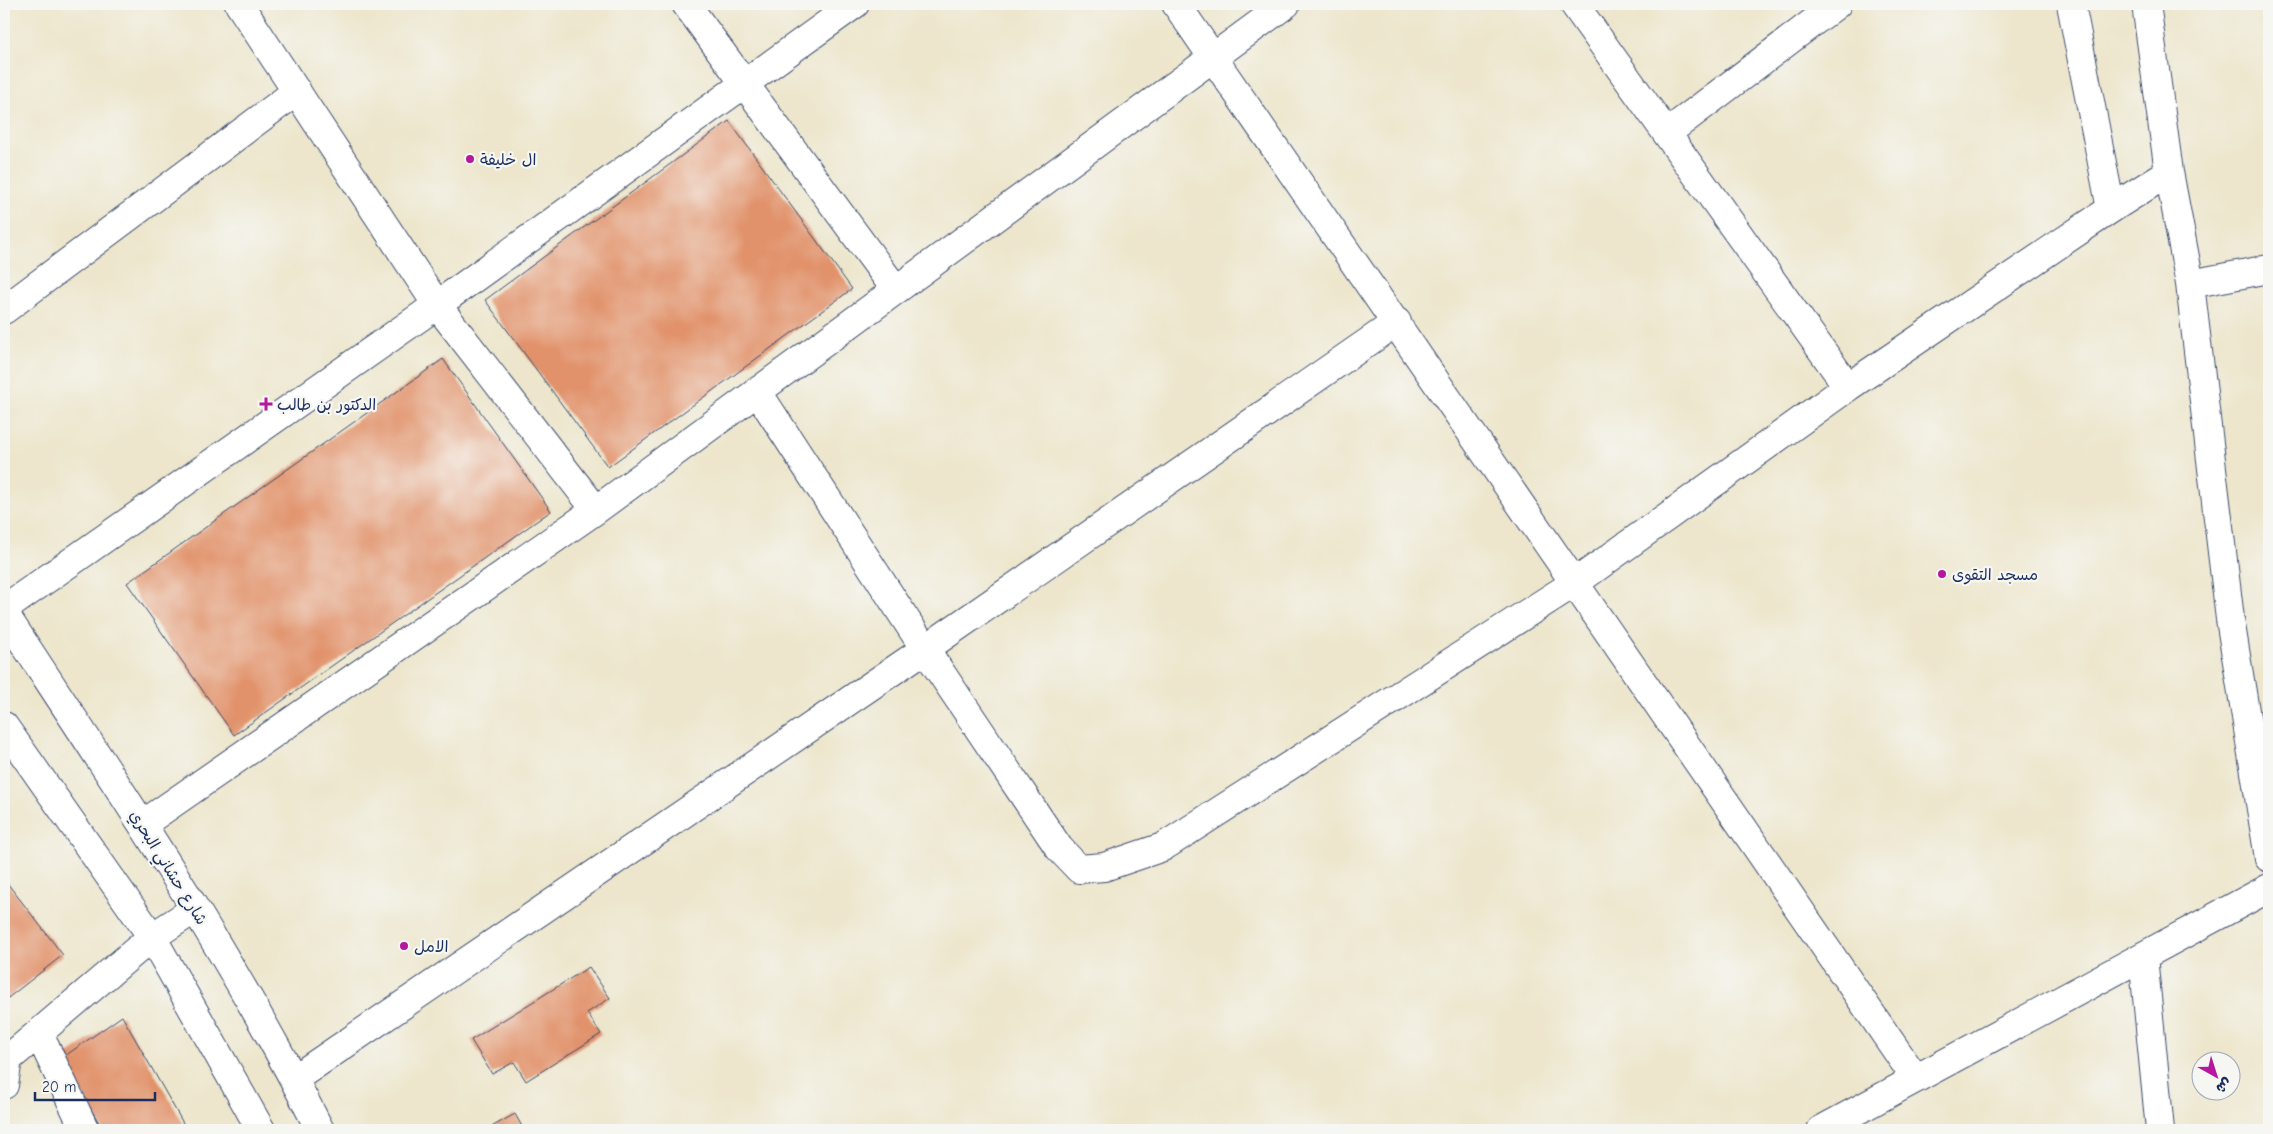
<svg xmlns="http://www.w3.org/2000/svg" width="2273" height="1134" viewBox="0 0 2273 1134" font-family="'Comic Neue','Playpen Sans Arabic',sans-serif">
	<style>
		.building { fill: #e1926b }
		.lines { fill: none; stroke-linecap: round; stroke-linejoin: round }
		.minor-casing { stroke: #3a4a6e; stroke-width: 30 }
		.minor { stroke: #fff; stroke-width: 28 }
		.poi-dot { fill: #b5179e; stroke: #f6f6f2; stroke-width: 2 }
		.labels { text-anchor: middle; stroke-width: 4.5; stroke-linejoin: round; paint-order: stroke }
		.poi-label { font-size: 16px; fill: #1b2f5e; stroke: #f6f6f2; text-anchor: start }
		.street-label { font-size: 16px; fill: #1b2f5e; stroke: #f6f6f2 }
	</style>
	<rect width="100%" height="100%" fill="#f6f6f2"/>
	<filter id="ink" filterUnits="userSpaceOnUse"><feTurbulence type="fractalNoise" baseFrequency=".02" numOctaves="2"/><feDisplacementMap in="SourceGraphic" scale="10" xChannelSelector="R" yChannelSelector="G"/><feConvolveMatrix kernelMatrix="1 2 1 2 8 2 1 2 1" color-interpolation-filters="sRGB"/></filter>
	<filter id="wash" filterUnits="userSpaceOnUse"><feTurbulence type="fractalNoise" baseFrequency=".0096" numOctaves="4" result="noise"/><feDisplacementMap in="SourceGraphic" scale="20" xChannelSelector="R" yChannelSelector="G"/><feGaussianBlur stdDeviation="1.12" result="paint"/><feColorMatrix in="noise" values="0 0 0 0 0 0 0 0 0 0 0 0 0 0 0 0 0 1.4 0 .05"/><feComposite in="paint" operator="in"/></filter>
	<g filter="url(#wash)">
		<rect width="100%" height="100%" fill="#ede6cc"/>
		<g id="blocks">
			<path class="building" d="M729 121 852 289 608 467 485 300Z
				M443 359 551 511 234 735 127 583Z
				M4 879 63 955 4 1001Z
				M589 967 610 998 587 1013 601 1034 526 1081 514 1062 492 1074 471 1040Z
				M122 1016 187 1130H103L62 1058Z
				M515 1114 524 1130H486Z"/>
		</g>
	</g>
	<g filter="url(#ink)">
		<use href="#blocks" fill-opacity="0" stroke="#3a4a6e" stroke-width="1"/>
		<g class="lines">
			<g class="minor-casing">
				<path id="minor" d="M686 4 896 290
					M1176 4 1916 1079
					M1574 4 1848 387
					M2071 4 2111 209
					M2146 4 2169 172 2190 284 2230 619 2269 858
					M1667 133 1837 4
					M2190 284 2269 269
					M4 310 297 91
					M757 391 925 649 1059 848 1079 869 1104 867 1163 847 1576 582 1848 387 2111 209 2169 172
					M596 510 437 305 855 4
					M4 609 437 305 239 4
					M4 613C115 782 229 950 320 1130
					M4 726 152 937 261 1130
					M143 824 596 510 1286 4
					M2143 956 2160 1130
					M39 1034 85 1130
					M4 1059H8L152 937 195 909
					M294 1079 925 649 1397 322
					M4 1085 8 1059
					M1821 1130 2269 888"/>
			</g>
			<use href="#minor" class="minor"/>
		</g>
	</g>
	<g class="poi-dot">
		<circle cx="470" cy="159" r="5"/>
		<path d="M263.5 396.5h5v5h5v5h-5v5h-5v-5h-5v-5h5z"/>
		<circle cx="1942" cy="574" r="5"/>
		<circle cx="404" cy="946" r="5"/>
	</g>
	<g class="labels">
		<g class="poi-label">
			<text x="480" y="165">ال خليفة</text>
			<text x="277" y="410">الدكتور بن طالب</text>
			<text x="1952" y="580">مسجد التقوى</text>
			<text x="414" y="952">الامل</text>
		</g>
		<g class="street-label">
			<text transform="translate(169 867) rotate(58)" y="6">شارع حشاني البحري</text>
		</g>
	</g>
	<rect width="2273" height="1134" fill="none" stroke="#f6f6f2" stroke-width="20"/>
	<g transform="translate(2216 1076) rotate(141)"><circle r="24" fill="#f6f6f2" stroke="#9ea6b7"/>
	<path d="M0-4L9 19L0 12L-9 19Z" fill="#b5179e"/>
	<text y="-8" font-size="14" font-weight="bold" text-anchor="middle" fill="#1b2f5e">ش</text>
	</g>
	<path d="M35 1092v8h120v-8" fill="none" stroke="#1b2f5e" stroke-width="2.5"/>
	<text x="42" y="1092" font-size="15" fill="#1b2f5e" stroke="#f6f6f2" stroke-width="4" paint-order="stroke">20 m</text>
</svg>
